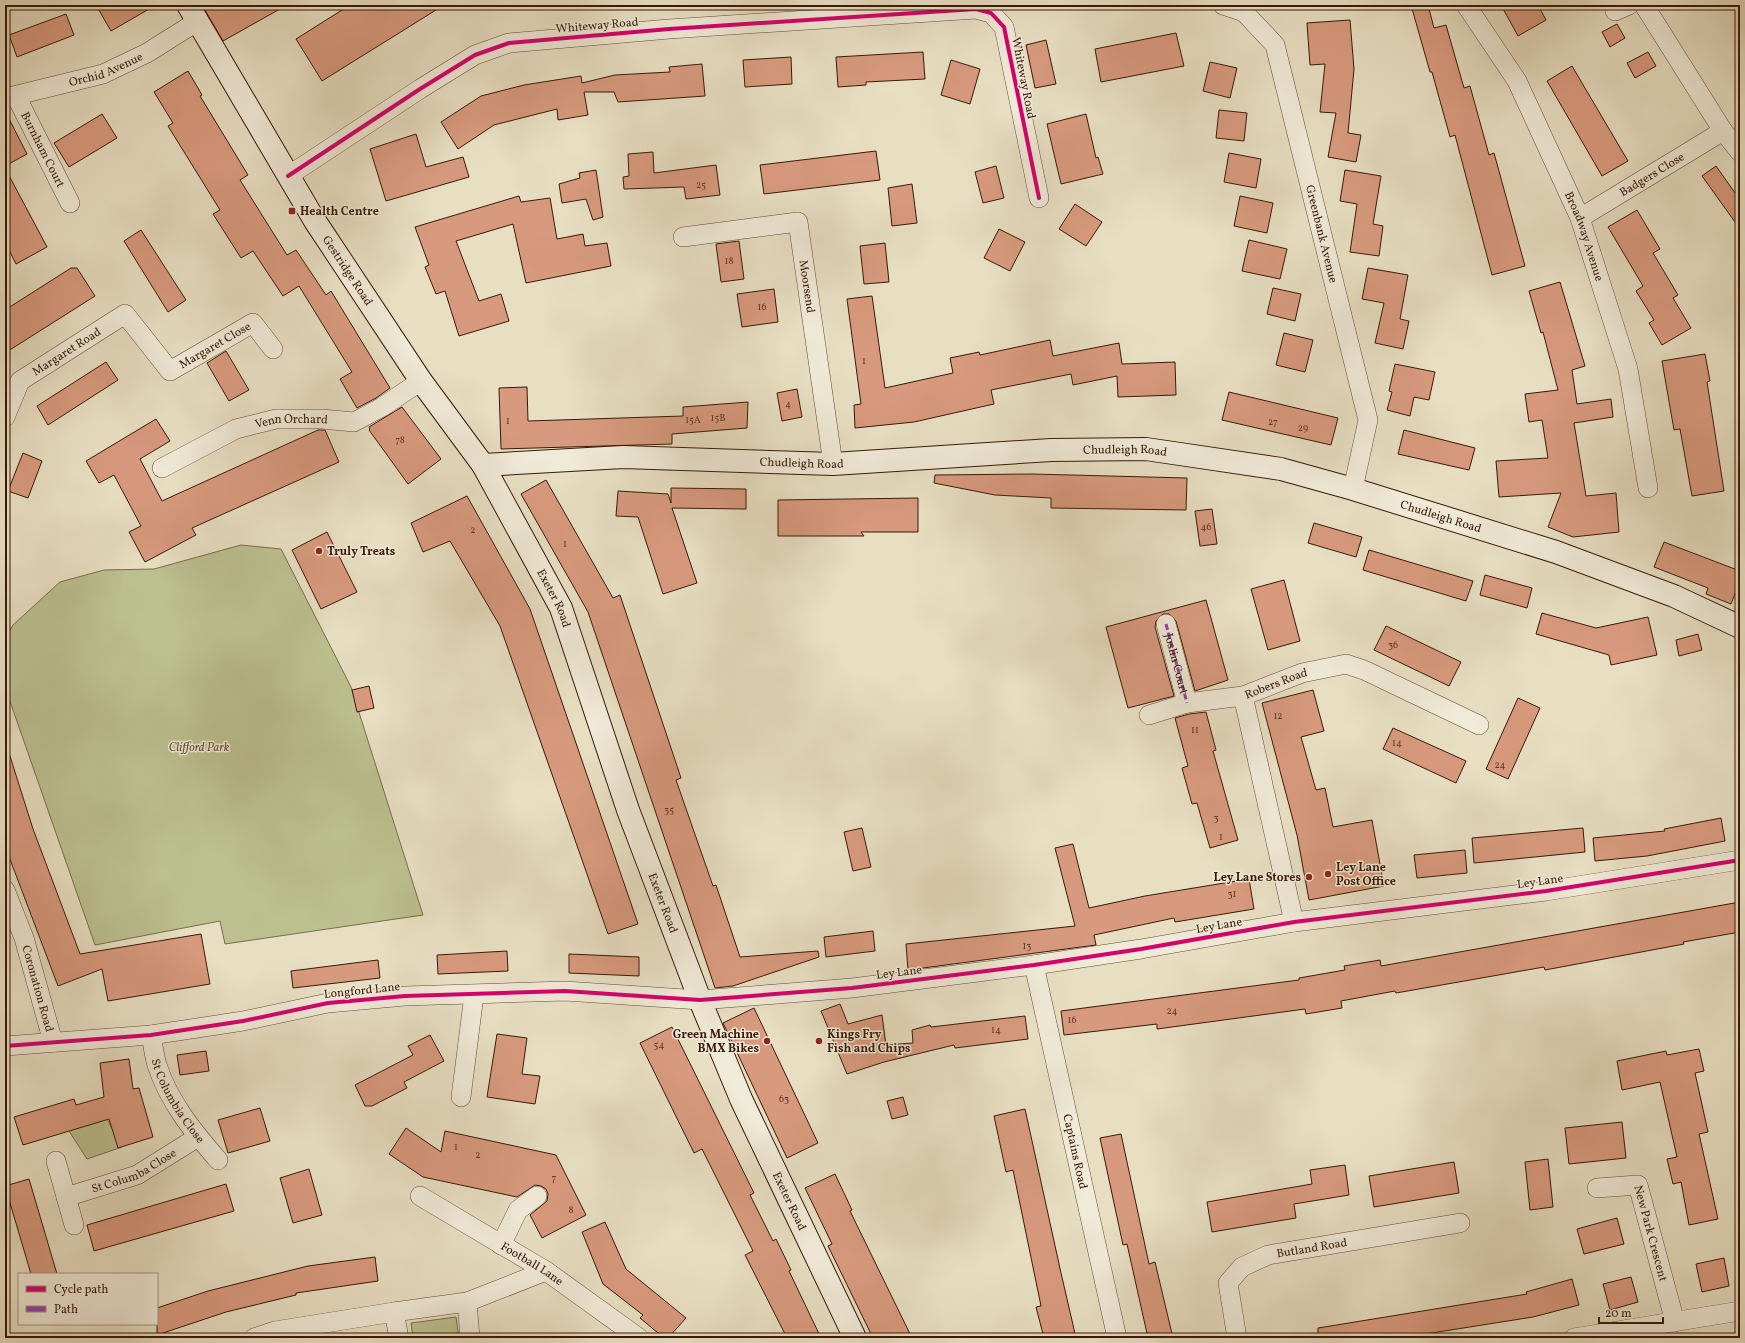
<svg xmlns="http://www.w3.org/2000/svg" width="1745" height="1343" viewBox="0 0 1745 1343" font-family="Vollkorn,serif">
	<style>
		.green { fill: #bcc08f; stroke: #7a6c4a }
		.building { fill: #d89a7e; stroke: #381906 }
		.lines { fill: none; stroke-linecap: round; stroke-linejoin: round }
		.street-casing { stroke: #644a35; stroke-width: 20 }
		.secondary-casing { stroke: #381906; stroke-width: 24 }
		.street { stroke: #f0ead8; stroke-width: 19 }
		.secondary { stroke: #f0ead8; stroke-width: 22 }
		.quiet { stroke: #8e44ad; stroke-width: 3; stroke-dasharray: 6 3; stroke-linecap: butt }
		.cycleway-casing { stroke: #f0ead8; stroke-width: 6 }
		.cycleway { stroke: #d6006c; stroke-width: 4 }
		.poi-dot { fill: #8f2418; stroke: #f0ead8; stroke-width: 1.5 }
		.labels { text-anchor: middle; stroke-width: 3; stroke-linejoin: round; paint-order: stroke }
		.number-label { font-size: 10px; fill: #603924 }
		.street-label { font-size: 12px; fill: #381906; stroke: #f0ead8 }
		.poi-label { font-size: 12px; font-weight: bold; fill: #381906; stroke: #f0ead8; text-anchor: start }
		.park-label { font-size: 12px; font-style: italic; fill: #604b2f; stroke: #f0ead8 }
	</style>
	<rect width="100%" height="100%" fill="#e8dfc3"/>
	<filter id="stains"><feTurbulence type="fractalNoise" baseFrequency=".005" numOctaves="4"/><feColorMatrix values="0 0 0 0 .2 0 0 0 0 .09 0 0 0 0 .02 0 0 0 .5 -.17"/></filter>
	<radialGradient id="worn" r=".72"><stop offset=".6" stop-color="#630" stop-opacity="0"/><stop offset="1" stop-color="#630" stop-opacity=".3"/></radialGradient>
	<path class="green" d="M241 545 281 549 351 687 423 915 225 944 220 921 95 945 5 687V639L13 625 60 582 104 570 154 569Z
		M106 1117 122 1147 87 1159 69 1131Z
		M456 1317 459 1338H413L411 1323Z"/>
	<path class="building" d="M96 5H156L111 31Z
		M202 5H287L223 41Z
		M350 5H444L322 81 296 39Z
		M1411 5H1428L1434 28 1446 25 1464 88 1470 86 1489 155 1494 153 1525 266 1492 275 1455 135 1450 137 1432 72H1430Z
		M1501 5H1538L1546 20 1518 36Z
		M66 14 74 35 17 57 9 35Z
		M1350 20 1354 69 1348 133 1361 135 1356 162 1328 157 1336 113 1320 112 1325 64 1310 65 1307 23Z
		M1617 24 1625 38 1610 47 1602 32Z
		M1176 33 1184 66 1101 82 1095 49Z
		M1046 40 1056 84 1035 88 1026 45Z
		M923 52 925 79 866 82V85L838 87 836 57Z
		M1648 52 1656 66 1635 78 1627 63Z
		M791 57 792 84 745 87 743 60Z
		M951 60 980 69 970 104 941 95Z
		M1210 62 1237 68 1230 98 1203 91Z
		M702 64 705 96 618 102 614 92H584L588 115 558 120 557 109 494 125 458 149 441 122 481 96 524 85 581 76 582 83 615 75 670 72 669 67Z
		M1572 66 1628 161 1602 176 1547 81Z
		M188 71 202 95 200 96 248 175 240 180 287 255 296 250 326 295 331 291 390 388 376 398 357 408 340 379 352 372 299 286 283 296 253 251 241 258 213 214 220 210 168 126 173 123 154 92Z
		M1219 110 1247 113 1244 141 1216 138Z
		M5 111 27 154 5 166Z
		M102 114 117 138 69 167 54 143Z
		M1086 114 1096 158 1098 157 1103 174 1061 184 1047 124Z
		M416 134 426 167 463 157 469 177 386 201 370 149Z
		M876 151 880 180 764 194 760 165Z
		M653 152 654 173 716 165 720 195 686 199 684 187 624 189 623 177 629 176 628 154Z
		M1229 153 1261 159 1256 188 1224 182Z
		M996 166 1004 198 983 203 975 172Z
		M1716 166 1740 200V229L1702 176Z
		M5 168 47 247 16 264 5 242Z
		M596 170 603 217 593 220 586 199 562 203 559 184 580 178 579 173Z
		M1345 170 1381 176 1373 224 1383 226 1379 256 1350 252 1357 204 1340 201Z
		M912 184 917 223 892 226 888 188Z
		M519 196 521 202 550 198 557 239 583 234 585 246 607 243 611 266 526 283 513 224 456 241 479 301 501 294 509 321 459 336 445 291 436 294 425 267 429 265 415 227Z
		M1240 196 1273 203 1267 233 1234 226Z
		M1075 204 1102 222 1086 246 1059 229Z
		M1637 210 1660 249 1653 253 1678 295 1673 298 1691 328 1662 345 1649 323 1654 320 1636 291 1643 286 1608 227Z
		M999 229 1025 242 1010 271 984 258Z
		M141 230 186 300 168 312 124 241Z
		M1249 240 1287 249 1280 279 1242 271Z
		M739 241 744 279 721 282 716 244Z
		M885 243 889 282 864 284 860 246Z
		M71 268H77L95 296 5 353V310Z
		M1368 268 1408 275 1400 319 1409 321 1403 349 1375 343 1384 303 1362 299Z
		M1560 282 1585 366 1572 370 1577 404 1611 399 1613 417 1574 423 1586 496 1616 493 1619 532 1573 537 1548 527 1561 493 1499 497 1496 461 1548 458 1542 420 1529 422 1525 394 1558 390 1543 332 1541 333 1529 291Z
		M1273 288 1301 294 1295 321 1267 314Z
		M774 289 778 322 742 327 737 294Z
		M872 296 885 388 953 373 950 358 979 352 980 355 1050 340 1053 356 1119 343 1122 364 1175 362 1176 395 1118 397 1117 376 1073 385 1071 374 991 390 994 404 914 422 855 428 854 405 861 404 847 299Z
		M1284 333 1313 340 1305 372 1276 365Z
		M226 351 249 390 229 401 207 363Z
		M1705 354 1710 381 1707 382 1724 491 1692 496 1680 429 1674 430 1662 361Z
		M106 362 118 380 48 425 37 406Z
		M1395 364 1435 372 1429 400 1414 397 1410 416 1387 410 1392 392 1389 391Z
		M527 387 528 421 683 416V407L748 402 747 428 672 434V444L501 449 499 388Z
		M797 389 802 417 782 421 777 393Z
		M1229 392 1338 418 1331 445 1222 420Z
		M402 407 441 459 408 484 369 430 370 429 369 427Z
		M156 419 170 441 140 459 162 501 318 430H325L339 462 192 528 196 535 145 562 129 532 141 526 114 475 99 483 86 461Z
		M1404 430 1475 448 1469 470 1398 454Z
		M23 453 42 461 28 498 8 491Z
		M1032 474 1187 478 1186 510 1051 508V498L995 495 934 483 935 475Z
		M546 480 613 598 620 595 681 778 676 780 713 886 716 885 740 957 818 951 819 957 733 986 715 988 588 612 521 494Z
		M671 488 746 489V509L672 508 697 583 663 594 638 517 616 516 618 491 668 494 671 503Z
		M467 496 530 609 638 924 608 934 500 626 450 541 423 552 411 523Z
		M918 498V532H861L864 536H778V500Z
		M1212 509 1217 544 1200 546 1195 511Z
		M1314 523 1362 537 1356 557 1308 543Z
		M327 532 357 592 321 609 292 550Z
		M1664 542 1740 571V581L1731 604 1706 594 1708 588 1654 567Z
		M1369 550 1473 581 1466 601 1363 570Z
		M1485 575 1532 588 1527 608 1480 595Z
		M1284 580 1300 641 1268 650 1251 589Z
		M1206 600 1228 680 1195 691 1176 621 1169 614H1163L1156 621 1155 627 1174 696 1128 708 1106 627Z
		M1542 613 1596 628 1648 617 1657 655 1611 665 1609 655 1536 634Z
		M1386 626 1461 662 1449 686 1374 650Z
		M1698 634 1702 650 1679 656 1676 640Z
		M369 686 374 708 357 712 352 690Z
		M1313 690 1324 731 1301 737 1316 790 1325 788 1333 827 1372 820 1384 886 1309 900 1297 835 1262 703Z
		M1518 698 1540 708 1508 779 1486 769Z
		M1206 712 1216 750 1213 751 1238 840 1210 848 1197 803 1192 804 1182 768 1188 766 1175 718 1189 714Z
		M1393 728 1466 761 1456 783 1383 749Z
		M9 753 33 829 80 954 201 934 210 984 108 1001 102 969 58 986 5 846V754Z
		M1721 818 1725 841 1647 856 1595 861 1593 838 1665 831 1664 829Z
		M862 828 871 867 853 871 844 832Z
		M1583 828 1585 852 1474 863 1472 838Z
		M1073 844 1089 908 1145 896 1249 879 1254 909 1175 922 1174 918 1094 935 1096 945 908 970 906 944 1075 926 1055 848Z
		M1465 850 1467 873 1417 878 1414 855Z
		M1740 902V932L1683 942 1684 944 1545 970 1544 967 1396 993 1395 991 1341 1001 1342 1008 1306 1014 1305 1009 1157 1029V1024L1064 1035 1061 1011 1299 980V978L1345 970 1344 966 1380 960 1381 966Z
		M873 931 875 951 826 957 824 937Z
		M507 951 508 971 438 974 437 955Z
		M569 954 639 957V976L569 973Z
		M378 960 380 978 293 988 291 971Z
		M840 1004 848 1024 882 1015 886 1045 913 1043 912 1030 930 1025 931 1027 1025 1016 1028 1039 955 1048 954 1045 884 1062 847 1074 821 1011Z
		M754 1008 818 1143 787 1158 723 1023Z
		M672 1027 754 1193 750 1195 773 1241 776 1239 791 1270 789 1271 821 1338H787L745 1255 753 1251 702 1149 694 1153 640 1043Z
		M497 1034 527 1038 522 1074 540 1076 535 1104 487 1097Z
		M430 1035 444 1061 404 1082 407 1088 372 1106H365L355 1085 413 1055 408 1046Z
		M1699 1049 1704 1071 1695 1073 1708 1132 1699 1134 1718 1219 1689 1225 1681 1182 1673 1184 1667 1159 1677 1157 1660 1082 1622 1090 1617 1061 1666 1051 1667 1055Z
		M206 1051 209 1071 180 1075 177 1055Z
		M129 1059 133 1089 139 1088 153 1137 118 1148 109 1119 23 1145 14 1117 74 1099 76 1105 104 1097 100 1063Z
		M903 1097 908 1115 892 1119 887 1101Z
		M260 1108 270 1141 228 1153 218 1120Z
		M1025 1109 1061 1273 1076 1338H1044L1036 1307 1041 1306 1013 1170 1006 1172 994 1116Z
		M1622 1122 1626 1158 1569 1164 1565 1128Z
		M406 1128 441 1152 445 1131 556 1155 586 1215 542 1238 530 1215 547 1201 548 1194 546 1189 541 1186 535 1185 517 1197 423 1177 389 1154Z
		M1121 1134 1149 1264 1155 1262 1173 1338H1148L1127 1244 1123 1245 1100 1138Z
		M1548 1159 1553 1207 1530 1210 1525 1162Z
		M1454 1162 1459 1193 1374 1207 1369 1176Z
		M1345 1165 1349 1195 1294 1204 1296 1218 1212 1232 1207 1202 1312 1184 1310 1170Z
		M309 1169 322 1215 293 1223 280 1178Z
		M835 1174 852 1210 850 1211 912 1338H873L828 1246 832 1244 805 1188Z
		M29 1179 57 1274H31L5 1186Z
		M226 1184 234 1211 94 1251 87 1225Z
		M1617 1218 1624 1244 1584 1254 1577 1229Z
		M605 1222 626 1269 686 1318 668 1338H664L640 1318 643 1315 603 1284 582 1232Z
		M375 1257 378 1281 296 1293V1295L226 1312 157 1335V1308L208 1291 308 1266Z
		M1724 1258 1729 1286 1702 1292 1696 1264Z
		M1631 1277 1638 1302 1610 1310 1603 1284Z
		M1572 1279 1579 1305 1533 1317 1400 1338H1318V1328L1527 1294 1526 1292Z"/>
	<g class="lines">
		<g class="street-casing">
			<g id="street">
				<path id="s1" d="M1223 5 1244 12 1275 45 1368 420 1353 489"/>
				<path id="s2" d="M1466 5 1517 81 1580 218 1628 369 1648 488"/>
				<path d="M1644 5 1723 131 1740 152"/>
				<path d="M1615 11 1629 5"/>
				<path id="s3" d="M16 96 70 203"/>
				<path id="s4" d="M5 98 103 74 147 53 198 21"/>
				<path d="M288 176 420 89 475 55 509 43 669 29 976 9 991 13 1004 27 1039 198"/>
				<path id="s5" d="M1580 218 1723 131"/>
				<path id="s6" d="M683 237 798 222 833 464"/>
				<path id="s7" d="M5 417 20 381 125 314 170 371 253 323 273 349"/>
				<path id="s8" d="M162 468 236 429 276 419H322L354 422 382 407 421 381"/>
				<path id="s9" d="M1166 624 1187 703"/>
				<path d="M1149 715 1187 703 1243 696"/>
				<path id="s10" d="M5 890 24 938 53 1042"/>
				<path id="s11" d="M1294 922 1243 696 1302 673 1346 664 1364 670 1479 725"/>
				<path id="s12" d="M1034 965 1117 1338"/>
				<path id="s13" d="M151 1035C153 1045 154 1055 157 1065 169 1102 193 1131 218 1160"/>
				<path d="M5 1046 151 1035 243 1021 328 1003 405 996 565 991 700 1000 852 988 1034 965 1141 949 1294 922 1546 891 1740 860"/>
				<path d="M461 1097 474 995"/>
				<path d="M56 1161 74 1225"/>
				<path id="s14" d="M1597 1188 1638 1185 1675 1322"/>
				<path id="s15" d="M420 1196 546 1271 639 1338"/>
				<path id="s16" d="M66 1197 137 1175 198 1137"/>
				<path d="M501 1245 518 1210 537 1196"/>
				<path d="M467 1302 470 1338"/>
				<path d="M394 1312 399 1338"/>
				<path d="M254 1338 275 1331 394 1312 467 1302 546 1271"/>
				<path id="s17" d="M1237 1338 1228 1283 1242 1267 1268 1255 1460 1223"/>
				<path d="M1574 1338 1740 1311"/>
			</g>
		</g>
		<g class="secondary-casing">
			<g id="secondary">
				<path id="s18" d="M188 5 315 221 421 381 483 465 561 608 628 810 700 1000 741 1099 855 1338"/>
				<path id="s19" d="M483 465 623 457 833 464 1051 450 1146 449 1281 469 1353 489 1556 552 1674 596 1740 627"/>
			</g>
		</g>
		<use href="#street" class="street"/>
		<use href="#secondary" class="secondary"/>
		<path class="quiet" d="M1166 624 1187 703"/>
		<g class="cycleway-casing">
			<path id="cycleway" d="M288 176 420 89 475 55 509 43 669 29 976 9 991 13 1004 27 1039 198
				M5 1046 151 1035 243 1021 328 1003 405 996 565 991 700 1000 852 988 1034 965 1141 949 1294 922 1546 891 1740 860"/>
		</g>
		<use href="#cycleway" class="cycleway"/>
	</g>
	<g class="poi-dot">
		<rect x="288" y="207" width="8" height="8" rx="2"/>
		<circle cx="319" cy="551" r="4"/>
		<circle cx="1328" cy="874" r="4"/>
		<circle cx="1309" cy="877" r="4"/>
		<circle cx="767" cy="1041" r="4"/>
		<circle cx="819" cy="1041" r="4"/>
	</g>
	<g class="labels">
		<g class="number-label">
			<text x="701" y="188">25</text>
			<text x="729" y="264">18</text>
			<text x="762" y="310">16</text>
			<text x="864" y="364">1</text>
			<text x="788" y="407">4</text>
			<text x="718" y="421">15B</text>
			<text x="693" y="423">15A</text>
			<text x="508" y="424">1</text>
			<text x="1273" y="425">27</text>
			<text x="1303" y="431">29</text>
			<text x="400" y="443">78</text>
			<text x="1206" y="530">46</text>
			<text x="473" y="533">2</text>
			<text x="565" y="547">1</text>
			<text x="1393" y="648">36</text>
			<text x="1278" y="719">12</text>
			<text x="1195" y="733">11</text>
			<text x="1397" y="746">14</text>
			<text x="1500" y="768">24</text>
			<text x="669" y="813">35</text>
			<text x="1216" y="821">3</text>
			<text x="1221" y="840">1</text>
			<text x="1232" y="897">31</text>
			<text x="1027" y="949">13</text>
			<text x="1172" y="1014">24</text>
			<text x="1072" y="1023">16</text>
			<text x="996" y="1033">14</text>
			<text x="659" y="1048">54</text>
			<text x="784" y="1102">63</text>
			<text x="456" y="1150">1</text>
			<text x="478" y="1158">2</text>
			<text x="554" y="1181">7</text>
			<text x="571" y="1213">8</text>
		</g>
		<g class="street-label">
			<text transform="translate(597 25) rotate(-5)" y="4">Whiteway Road</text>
			<text dy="4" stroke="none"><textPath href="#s4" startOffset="105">Orchid Avenue</textPath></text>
			<text transform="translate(1024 78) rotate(79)" y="4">Whiteway Road</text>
			<text dy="4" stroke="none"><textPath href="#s3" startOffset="60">Burnham Court</textPath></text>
			<text dy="4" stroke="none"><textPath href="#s5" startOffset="84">Badgers Close</textPath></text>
			<text dy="4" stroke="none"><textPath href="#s1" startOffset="262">Greenbank Avenue</textPath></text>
			<text dy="4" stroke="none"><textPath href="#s2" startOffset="261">Broadway Avenue</textPath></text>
			<text dy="4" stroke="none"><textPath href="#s18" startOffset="310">Gestridge Road</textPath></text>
			<text dy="4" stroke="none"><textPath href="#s6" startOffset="181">Moorsend</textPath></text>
			<text dy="4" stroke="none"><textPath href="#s7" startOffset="288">Margaret Close</textPath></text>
			<text dy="4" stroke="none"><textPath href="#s7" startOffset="94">Margaret Road</textPath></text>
			<text dy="4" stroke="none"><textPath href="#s8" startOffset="140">Venn Orchard</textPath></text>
			<text dy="4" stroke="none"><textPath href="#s19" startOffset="643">Chudleigh Road</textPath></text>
			<text dy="4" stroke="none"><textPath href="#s19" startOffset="319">Chudleigh Road</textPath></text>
			<text dy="4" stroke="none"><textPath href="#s19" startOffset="967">Chudleigh Road</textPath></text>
			<text dy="4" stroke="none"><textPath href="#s18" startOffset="698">Exeter Road</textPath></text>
			<text dy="4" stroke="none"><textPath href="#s9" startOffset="41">Joslin Court</textPath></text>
			<text dy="4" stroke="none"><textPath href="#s11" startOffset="267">Robers Road</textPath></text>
			<text transform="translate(1540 881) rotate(-8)" y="4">Ley Lane</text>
			<text dy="4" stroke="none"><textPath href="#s18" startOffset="1022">Exeter Road</textPath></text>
			<text transform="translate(1219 925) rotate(-10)" y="4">Ley Lane</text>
			<text transform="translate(899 972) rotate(-7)" y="4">Ley Lane</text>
			<text dy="4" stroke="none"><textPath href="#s10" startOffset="104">Coronation Road</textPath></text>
			<text transform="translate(362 990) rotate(-6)" y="4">Longford Lane</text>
			<text dy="4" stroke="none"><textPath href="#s13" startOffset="72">St Columbia Close</textPath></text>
			<text dy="4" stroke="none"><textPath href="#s12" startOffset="191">Captains Road</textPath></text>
			<text dy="4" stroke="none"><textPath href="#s16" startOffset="73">St Columba Close</textPath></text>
			<text dy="4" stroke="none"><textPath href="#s18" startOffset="1346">Exeter Road</textPath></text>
			<text dy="4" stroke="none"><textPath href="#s14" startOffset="91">New Park Crescent</textPath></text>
			<text dy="4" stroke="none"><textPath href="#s17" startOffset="150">Butland Road</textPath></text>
			<text dy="4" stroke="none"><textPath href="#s15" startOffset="131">Football Lane</textPath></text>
		</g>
		<g class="poi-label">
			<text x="300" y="215">Health Centre</text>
			<text x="327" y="555">Truly Treats</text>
			<text x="1336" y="871">Ley Lane<tspan x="1336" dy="14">Post Office</tspan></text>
			<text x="1301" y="881" text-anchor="end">Ley Lane Stores</text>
			<text x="759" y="1038" text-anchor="end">Green Machine<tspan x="759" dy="14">BMX Bikes</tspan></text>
			<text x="827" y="1038">Kings Fry<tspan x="827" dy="14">Fish and Chips</tspan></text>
		</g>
		<g class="park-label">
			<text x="199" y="751">Clifford Park</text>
		</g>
	</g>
	<rect width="1745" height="1343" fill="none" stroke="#e8dfc3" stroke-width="20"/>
	<rect x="6" y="6" width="1733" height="1331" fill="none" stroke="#381906" stroke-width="2"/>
	<rect x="10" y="10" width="1725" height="1323" fill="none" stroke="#381906"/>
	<rect x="18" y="1273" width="140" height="52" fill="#f0ead8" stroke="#a69684"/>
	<rect x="26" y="1286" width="20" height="6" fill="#d6006c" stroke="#a69684"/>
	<text x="54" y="1293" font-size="12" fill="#381906">Cycle path</text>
	<rect x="26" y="1306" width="20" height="6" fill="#8e44ad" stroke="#a69684"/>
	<text x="54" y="1313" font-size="12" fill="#381906">Path</text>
	<path d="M1599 1317v6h64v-6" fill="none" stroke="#381906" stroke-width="2"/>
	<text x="1605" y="1317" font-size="12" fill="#381906" stroke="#f0ead8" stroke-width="3" paint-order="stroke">20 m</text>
	<rect width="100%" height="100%" filter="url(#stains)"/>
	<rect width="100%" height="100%" fill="url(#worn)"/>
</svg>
